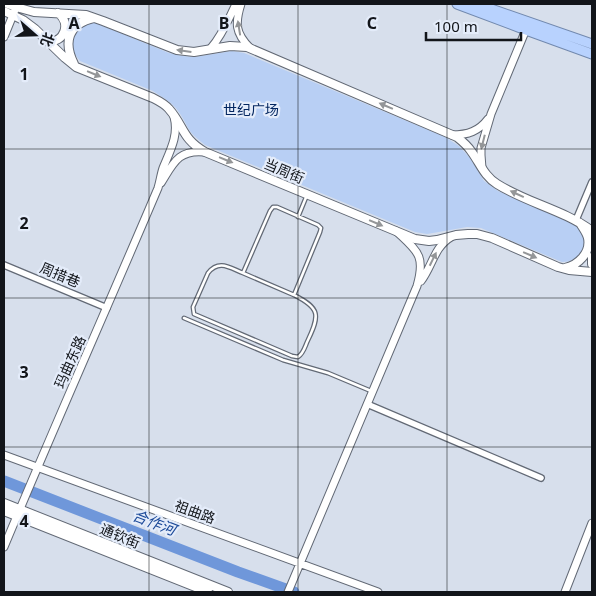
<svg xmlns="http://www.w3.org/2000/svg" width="596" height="596" viewBox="0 0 596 596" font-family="'Noto Sans','Noto Sans SC',sans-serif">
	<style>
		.green { fill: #b8cff4 }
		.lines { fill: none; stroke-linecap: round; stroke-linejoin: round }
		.river { stroke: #6f97da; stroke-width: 11 }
		.service-casing { stroke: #626975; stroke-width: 5 }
		.minor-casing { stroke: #626975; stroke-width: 8 }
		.tertiary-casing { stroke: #626975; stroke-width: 9 }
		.secondary-casing { stroke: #626975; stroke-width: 10 }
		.trunk-casing { stroke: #7289ae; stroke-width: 11 }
		.service { stroke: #fff; stroke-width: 2.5 }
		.minor { stroke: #fff; stroke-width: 5.5 }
		.tertiary { stroke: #fff; stroke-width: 7 }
		.secondary { stroke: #fff; stroke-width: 8 }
		.trunk { stroke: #b8d2fe; stroke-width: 9 }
		.oneway { fill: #949698 }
		.grid { fill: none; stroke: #12151a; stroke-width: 1; stroke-opacity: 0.55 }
		.labels { text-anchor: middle; stroke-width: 4.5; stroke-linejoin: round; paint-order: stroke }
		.park-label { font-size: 14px; fill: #032660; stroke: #e4ecfa }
		.street-label { font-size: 14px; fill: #12151a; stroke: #e4ecfa }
		.water-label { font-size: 15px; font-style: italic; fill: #1b4998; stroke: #e4ecfa }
		.grid-label { font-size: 16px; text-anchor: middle; font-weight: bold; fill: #12151a; stroke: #e4ecfa; stroke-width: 4.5; stroke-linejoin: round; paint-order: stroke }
	</style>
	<rect width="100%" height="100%" fill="#d7dfec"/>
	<path class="green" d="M90 23H96L169 53 182 56 195 57 232 51 244 53 445 137 459 146 470 158 484 181 498 191 578 226C591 242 583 262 562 262L481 228 467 227 433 233 427 234 415 232 205 145C199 140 192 135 188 128 185 122 182 116 178 111 172 102 162 97 153 91L80 61C72 53 67 38 79 29 81 26 86 25 90 23Z"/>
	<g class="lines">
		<path class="river" d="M4 481 238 572 294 592"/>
		<g class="service-casing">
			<path id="service" d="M273 207H277L318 225 321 228 320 232 294 295 243 273 270 211Z
				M298 217 307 195
				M243 273C230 268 219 259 208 273L193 307 194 314 292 356 298 357C304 353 305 346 308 340 320 315 320 308 294 295
				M184 318 283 360 328 373 371 391"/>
		</g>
		<g class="minor-casing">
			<path id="minor" d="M576 220 592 182
				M4 265 107 308
				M367 404 541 478"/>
		</g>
		<g class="tertiary-casing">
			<path id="tertiary" d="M241 4C235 23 235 33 250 48
				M4 37 15 10
				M211 48C223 34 228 20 236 4
				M452 135C468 135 479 131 488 119
				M482 168 481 155V148L491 114 527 27
				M161 183C173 164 178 149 205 152
				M421 281C432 267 434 247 451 237
				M4 455 378 592
				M4 547C54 427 107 308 158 188 160 181 161 174 163 168 170 151 179 135 174 117
				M288 592 417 286C426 255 417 251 396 231
				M565 592 592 523"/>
		</g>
		<g class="secondary-casing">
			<path id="secondary" d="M8 4 16 7 34 12 86 15 103 21 177 50 194 52 230 46 247 47 457 137C462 141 467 145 471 151 480 163 484 176 497 184 527 203 564 210 592 231
				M4 11 23 20 35 29 65 58 76 67 153 98C159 101 165 104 169 109 184 126 182 139 205 152L415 239 429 241 437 240 456 235 468 234H477L492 238 558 267 569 270 592 272
				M47 41C64 44 72 23 58 13
				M74 64C63 42 68 24 94 18
				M592 257V264
				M565 268C578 265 591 253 588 238 587 233 583 228 580 223
				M4 503 228 592
				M4 511 208 592"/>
		</g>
		<g class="trunk-casing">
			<path id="trunk" d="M457 4 526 30 592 54
				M477 4 592 44"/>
		</g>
		<use href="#service" class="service"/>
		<use href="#minor" class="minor"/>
		<use href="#tertiary" class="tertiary"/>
		<use href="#secondary" class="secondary"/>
		<use href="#trunk" class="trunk"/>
	</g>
	<defs><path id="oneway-solid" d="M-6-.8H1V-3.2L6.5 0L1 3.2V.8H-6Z" transform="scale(1.25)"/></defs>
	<g class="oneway">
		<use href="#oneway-solid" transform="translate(239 28) rotate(-99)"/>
		<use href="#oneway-solid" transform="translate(184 51) rotate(-172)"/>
		<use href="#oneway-solid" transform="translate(94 74) rotate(22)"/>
		<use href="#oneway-solid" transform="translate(386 106) rotate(-157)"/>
		<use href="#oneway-solid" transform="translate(483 142) rotate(104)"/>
		<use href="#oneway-solid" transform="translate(226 160) rotate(22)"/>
		<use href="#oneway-solid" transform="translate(517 194) rotate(-155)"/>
		<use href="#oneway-solid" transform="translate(376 223) rotate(23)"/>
		<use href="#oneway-solid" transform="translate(530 255) rotate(23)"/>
		<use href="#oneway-solid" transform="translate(433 259) rotate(-64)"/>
	</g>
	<path class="grid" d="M149 4V592M298 4V592M447 4V592M4 149H592M4 298H592M4 447H592"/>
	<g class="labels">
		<g class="park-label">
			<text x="251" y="115">世纪广场</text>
		</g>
		<g class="street-label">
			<text transform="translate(284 171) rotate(23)" y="5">当周街</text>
			<text transform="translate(60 275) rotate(23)" y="5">周措巷</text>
			<text transform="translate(70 362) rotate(-66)" y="5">玛曲东路</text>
			<text transform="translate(195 512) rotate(20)" y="5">祖曲路</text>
			<text transform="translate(120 536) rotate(22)" y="5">通钦街</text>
		</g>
		<g class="water-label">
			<text transform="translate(154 523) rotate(21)" y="5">合作河</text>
		</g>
	</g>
	<g class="grid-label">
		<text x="74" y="29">A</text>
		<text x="224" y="29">B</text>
		<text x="372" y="29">C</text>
		<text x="24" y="80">1</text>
		<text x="24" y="229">2</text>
		<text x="24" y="378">3</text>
		<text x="24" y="527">4</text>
	</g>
	<rect width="596" height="596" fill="none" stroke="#12151a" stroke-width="10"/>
	<g transform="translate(35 35) rotate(110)" stroke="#e4ecfa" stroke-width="4" paint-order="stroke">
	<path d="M0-4L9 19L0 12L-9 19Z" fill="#12151a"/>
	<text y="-8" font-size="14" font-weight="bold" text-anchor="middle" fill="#12151a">北</text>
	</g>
	<path d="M426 32v8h95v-8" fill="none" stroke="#12151a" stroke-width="2.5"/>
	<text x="434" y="32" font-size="15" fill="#12151a" stroke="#e4ecfa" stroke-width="4" paint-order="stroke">100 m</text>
</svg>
